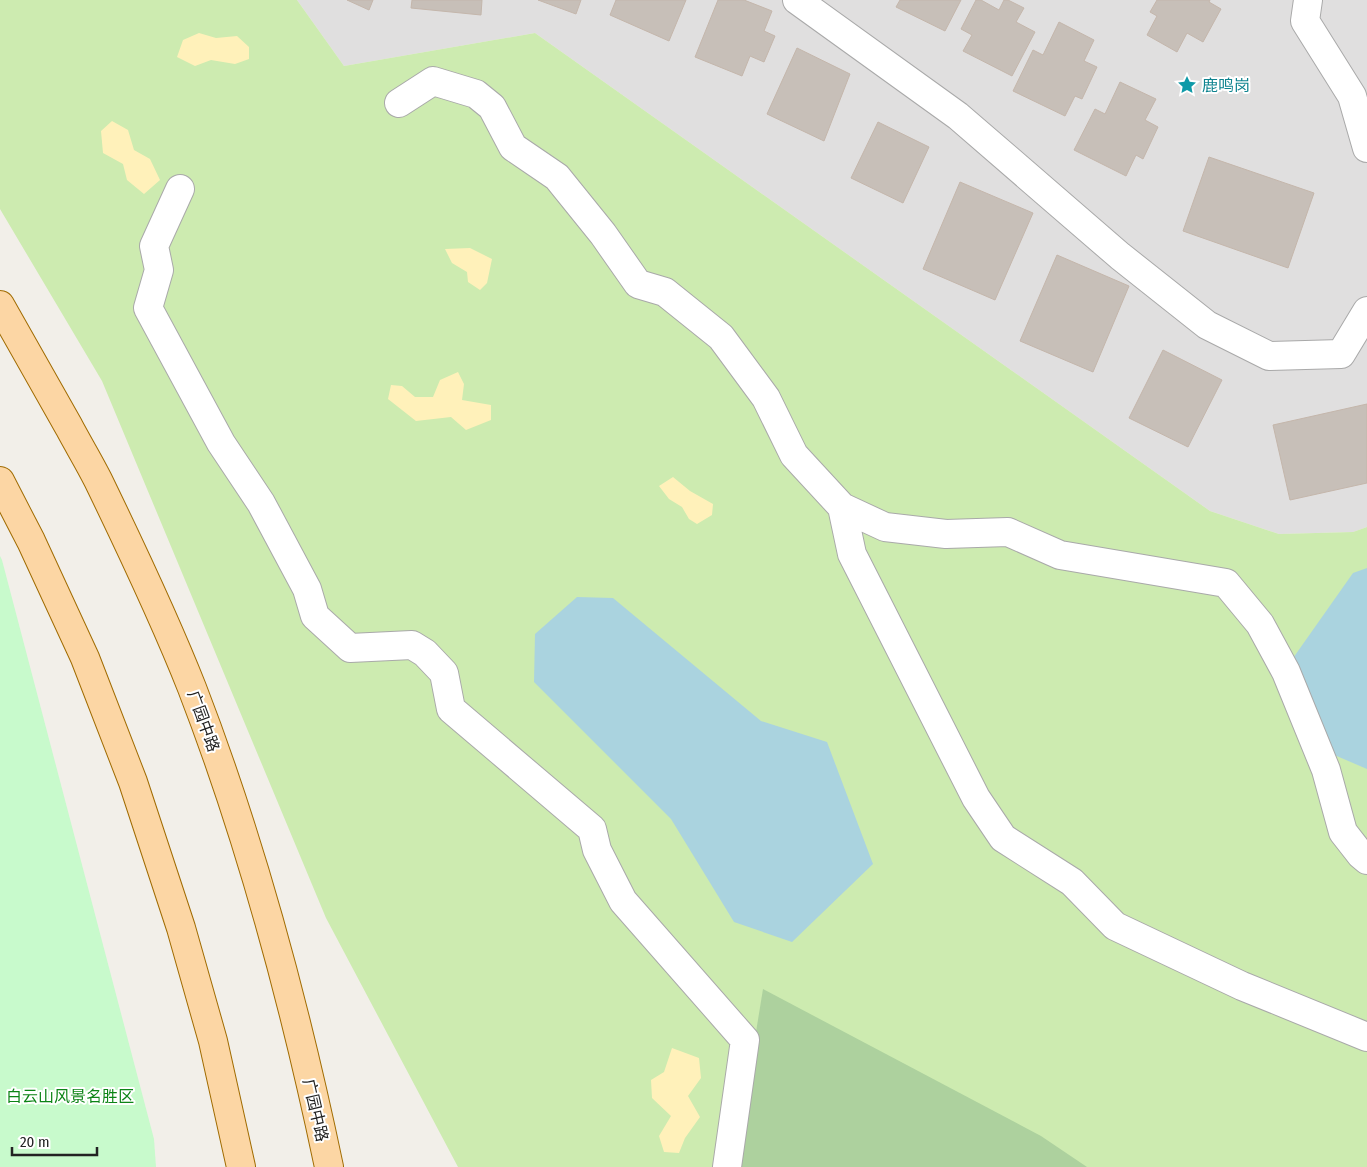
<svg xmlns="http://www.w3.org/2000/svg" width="1367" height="1167" viewBox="0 0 1367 1167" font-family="'Fira Sans Condensed','Noto Sans SC',sans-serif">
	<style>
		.residential { fill: #e0dfdf }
		.grass { fill: #cdebb0 }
		.forest { fill: #add19e }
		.sand { fill: #fff1ba }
		.park { fill: #c8facc }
		.water { fill: #aad3df }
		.building { fill: #c7bfb8; stroke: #c4b6ab }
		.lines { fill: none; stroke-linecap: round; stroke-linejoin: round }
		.minor-casing { stroke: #a9a9a9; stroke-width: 30 }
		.major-casing { stroke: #a06b00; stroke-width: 30 }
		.minor { stroke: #fff; stroke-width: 28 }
		.major { stroke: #fcd6a4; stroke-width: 28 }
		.labels { text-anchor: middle; stroke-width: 4; stroke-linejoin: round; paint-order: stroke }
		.culture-label { font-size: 16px; fill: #0d838f; stroke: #fff; text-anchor: start }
		.street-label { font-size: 16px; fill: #222; stroke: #fff }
		.park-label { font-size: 16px; fill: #0c8416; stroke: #fff }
	</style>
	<rect width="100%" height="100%" fill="#f2efe9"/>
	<path class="residential" d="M297 0H1367V527L1353 532 1279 534 1210 511 535 33 344 66Z"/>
	<path class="grass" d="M0 0H297L344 66 535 33 1210 511 1279 534 1353 532 1367 527V1167H458L326 918 102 381 0 209Z"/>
	<path class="forest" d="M763 989 1041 1136 1087 1167H734Z"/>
	<path class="sand" d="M199 33 216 38 237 36 249 47V59L235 64 211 60 195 66 177 57 183 40Z
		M112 121 128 130 134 150 150 159 160 180 144 194 127 180 123 164 103 153 101 131Z
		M470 248 492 259 487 283 480 290 468 282 467 272 452 263 445 249Z
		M458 372 464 384 462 400 491 405V420L466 430 451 417 416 421 388 399 391 385 402 386 415 397H433L440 380Z
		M673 477 690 491 713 504 712 515 697 524 689 519 682 507 669 499 659 486Z
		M672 1048 699 1058 701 1078 688 1096 700 1117 685 1138 679 1153 664 1152 659 1136 671 1116 652 1098 651 1080 664 1072Z"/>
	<path class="park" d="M0 556 2 560 154 1139 156 1167H0Z"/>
	<path class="water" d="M1367 568V769L1332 754 1291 661 1353 573Z
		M577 597 613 598 761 721 827 742 873 864 792 942 734 922 671 819 534 682 535 634Z"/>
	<path class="building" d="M347 0H373L369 10Z
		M412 0H482L481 15 411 8Z
		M538 0H581L576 14Z
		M616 0H686L669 41 610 15Z
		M718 0H744L772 11 764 31 775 36 764 62 750 56 742 76 695 57Z
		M900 0H961L945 31 896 7Z
		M976 0H981L999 10 1004 0H1008L1024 8 1016 22 1035 32 1012 76 963 51 972 35 961 29Z
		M1157 0H1210L1209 2 1221 9 1203 42 1187 33 1177 52 1147 35 1157 16 1150 12Z
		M1059 22 1094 40 1084 61 1097 67 1082 99 1075 96 1065 116 1013 91 1033 50 1043 55Z
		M797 48 850 74 824 141 767 114Z
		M1120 82 1156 99 1145 120 1158 127 1143 159 1136 155 1126 176 1074 150 1095 109 1105 114Z
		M878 122 929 147 903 203 851 178Z
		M1209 157 1314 193 1288 268 1183 231Z
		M960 182 1033 213 995 300 923 269Z
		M1057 255 1129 286 1093 372 1020 341Z
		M1163 350 1222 380 1188 447 1129 418Z
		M1367 404V483L1290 500 1273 425Z"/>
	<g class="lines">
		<g class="minor-casing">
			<path id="minor" d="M797 0 958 116 1120 256 1207 325 1269 356 1341 354 1367 311
				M1308 0 1305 21 1352 96 1367 148
				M399 103 433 81 476 94 492 107 513 147 557 177 603 234 638 284 665 292 721 337 766 398 794 455 842 507 852 554 976 798 1003 838 1072 882 1115 926 1242 986 1367 1037
				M180 189 154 246 159 270 148 308 221 443 261 503 307 589 315 616 350 648 412 645 425 653 444 673 451 709 592 829 597 850 623 901 745 1040 727 1167
				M842 507 885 527 946 534 1008 532 1060 555 1226 583 1260 624 1286 672 1326 770 1343 832 1361 855 1367 860"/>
		</g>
		<g class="major-casing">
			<path id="major" d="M0 305C23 345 46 386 69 427 78 444 89 462 98 480 131 548 164 617 192 688 252 843 295 1005 329 1167
				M0 481 31 541 85 658 133 782 181 928 213 1041 241 1167"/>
		</g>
		<use href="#minor" class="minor"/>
		<use href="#major" class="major"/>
	</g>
	<defs>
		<g id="sight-bare" transform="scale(1.5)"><path d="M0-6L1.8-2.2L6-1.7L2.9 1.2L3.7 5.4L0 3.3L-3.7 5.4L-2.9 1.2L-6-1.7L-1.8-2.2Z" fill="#0f9aa8" stroke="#fff" stroke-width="2.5" paint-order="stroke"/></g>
	</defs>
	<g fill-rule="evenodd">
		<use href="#sight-bare" x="1187" y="85"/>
	</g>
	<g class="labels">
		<g class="culture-label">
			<text x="1202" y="91">鹿鸣岗</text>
		</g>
		<g class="street-label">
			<text transform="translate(204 721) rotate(70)" y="6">广园中路</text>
			<text transform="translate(316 1110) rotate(77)" y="6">广园中路</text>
		</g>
		<g class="park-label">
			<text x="70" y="1102">白云山风景名胜区</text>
		</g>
	</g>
	<path d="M12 1147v8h85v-8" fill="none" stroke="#222222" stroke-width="2.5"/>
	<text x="20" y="1147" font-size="15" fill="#222222" stroke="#ffffff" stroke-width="4" paint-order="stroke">20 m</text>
</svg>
